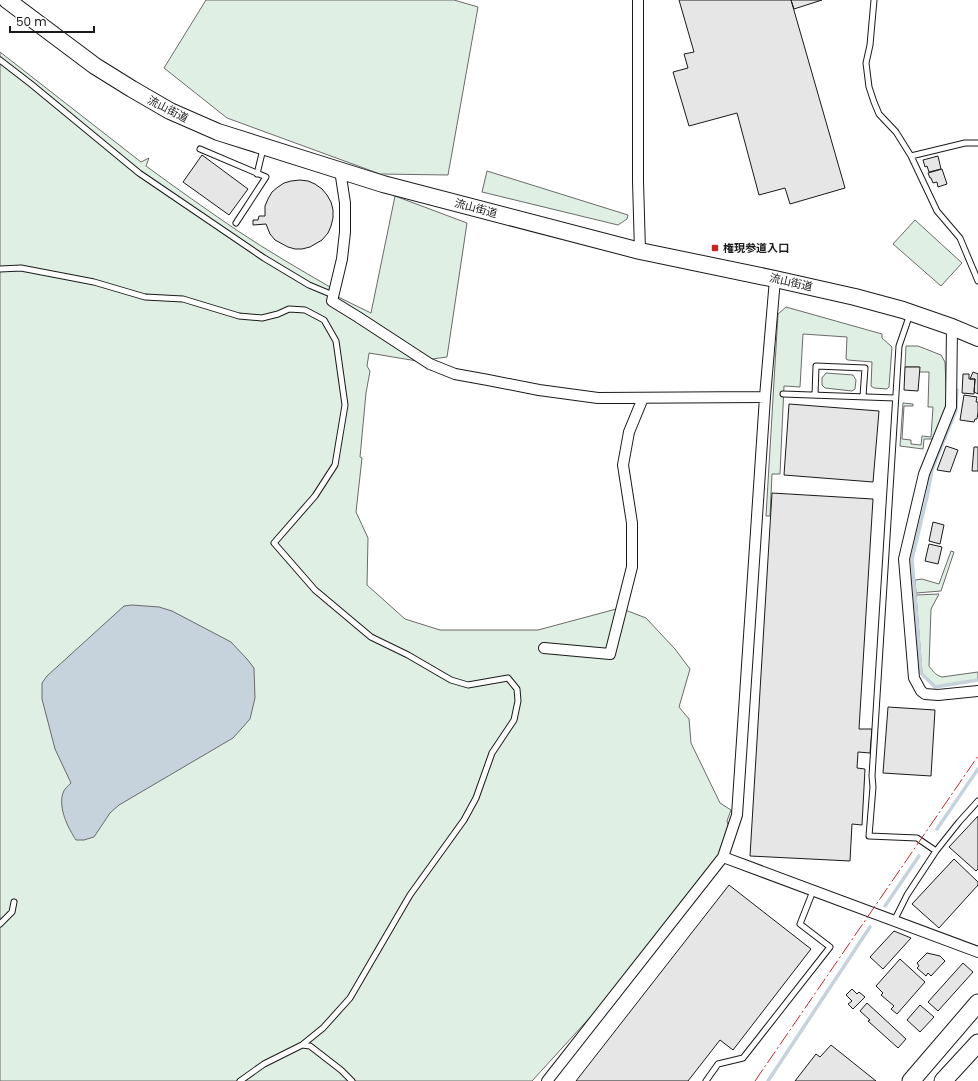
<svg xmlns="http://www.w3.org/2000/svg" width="978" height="1081" viewBox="0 0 978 1081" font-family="Poppins,'Noto Sans JP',sans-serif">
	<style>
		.green { fill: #e0efe3; stroke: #6a6a6a }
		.water { fill: #c6d2dc; stroke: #6a6a6a }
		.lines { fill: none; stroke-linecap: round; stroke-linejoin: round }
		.stream { stroke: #c6d2dc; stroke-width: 3.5 }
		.building { fill: #e6e6e6; stroke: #1a1a1a }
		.service-casing { stroke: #1a1a1a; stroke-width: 7 }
		.minor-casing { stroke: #1a1a1a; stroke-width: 12 }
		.primary-casing { stroke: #1a1a1a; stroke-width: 18 }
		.trunk-casing { stroke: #1a1a1a; stroke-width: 19 }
		.service { stroke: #fff; stroke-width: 5 }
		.minor { stroke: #fff; stroke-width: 10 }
		.primary { stroke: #fff; stroke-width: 16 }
		.trunk { stroke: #fff; stroke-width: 17 }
		.power { stroke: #c62828; stroke-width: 1; stroke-dasharray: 14 3 2 3; stroke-linecap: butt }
		.poi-dot { fill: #c62828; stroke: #fff; stroke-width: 1.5 }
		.labels { text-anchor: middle; stroke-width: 3; stroke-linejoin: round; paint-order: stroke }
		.street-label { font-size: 11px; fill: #1a1a1a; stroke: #fff }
		.poi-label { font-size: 11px; font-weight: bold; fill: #1a1a1a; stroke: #fff; text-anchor: start }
	</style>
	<rect width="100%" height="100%" fill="#fff"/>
	<path class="green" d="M206 0H454L478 7 448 175 380 174 227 118 164 68Z
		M0 52 141 162 149 158 146 166C176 188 207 210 238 231 268 251 299 269 330 287L328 292 371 313 395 196 467 223 447 357 417 361 369 353 367 366 370 371 366 393 360 457 362 458 356 512 368 538 367 585 405 619 440 630H538L620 608 646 618 675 649 690 669 679 707 689 719 691 743 720 803 731 810 727 821 733 840 614 991 532 1081H0Z
		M487 171 628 215 627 219 618 225 482 192Z
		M915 220 962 263 941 286 893 244Z
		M786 307 882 334V338L892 347 889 387 887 389 874 388 871 386 872 362 848 360 846 359 847 337 803 334 800 387 784 386 780 474H772L770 516H766L778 314Z
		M906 346H918L941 355 945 362 947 406 933 439H924L923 449 900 446 903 403 913 404V406H904L902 439 911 440V444L921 445 922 436 931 437 933 407H928L929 372H919V367H905Z
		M826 373 853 375 856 380 855 389 852 391 825 388 822 385V378Z
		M951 551 954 552 941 591 916 593 915 580 922 579 939 584Z
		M939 594 931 609 929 666C933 671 935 675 942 677L978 672V680L936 686 922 673 916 595Z"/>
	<path class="water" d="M132 605 159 607 172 611 231 642 247 659 254 668 255 698 250 719 233 738 119 805 110 813 94 837 84 840H76C68 828 58 808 63 793 64 789 68 786 71 783L55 749 42 699V683L47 676 124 606Z"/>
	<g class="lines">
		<path class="stream" d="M957 390 956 410 932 470 927 497 912 559 921 673 935 687 978 680
			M937 829 978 769
			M885 906 919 856
			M768 1081 870 927"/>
	</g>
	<path class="building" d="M679 0H791L845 188 790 204 785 188 759 195 737 113 689 126 673 72 688 68 684 54 694 52Z
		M791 0H822L794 9Z
		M202 155 248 189 229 215 183 182Z
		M938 156 941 169 929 172 927 166 925 167 923 160Z
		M942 169 947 184 938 187 937 182 933 183 931 178H930L928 173Z
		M300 180 308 181 315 184 322 189 327 195 331 202 333 210V218L331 226 328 233 322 240 310 247 302 249H295L288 247 275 240 270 234 266 224 253 225V220H258L259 216H265V206L268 199 272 192 278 187 284 183 291 181Z
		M905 367H920L918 391 904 390Z
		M973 372 978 374V394L974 392 975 379H970Z
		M963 374H969V379H975L974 394 962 393Z
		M964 395 977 397 976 402H978V412L977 419H975L974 422 960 420Z
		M789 404 879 411 873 482 784 475Z
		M946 446 958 450 950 472 937 470Z
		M974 447H978V471H972Z
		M772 493 873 499 859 729H872L870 753 858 752 857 768 865 769 862 825 852 824 850 861 750 856Z
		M933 522 944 525 940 544 929 541Z
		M929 544 942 547 938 564 925 561Z
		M888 707 935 710 931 776 883 773Z
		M978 816V869L976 871 949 847Z
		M954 859 978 882V885L939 928 912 904Z
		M729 885 811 949 733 1050 720 1040 688 1081H576Z
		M894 931 911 938 883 969 870 957Z
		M927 953 940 956 945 961 931 976 928 973 926 976 917 968 919 966 917 963Z
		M900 959 925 982 897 1014 891 1009 894 1006 881 995 883 993 876 986Z
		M963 963 973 972 938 1011 928 1002Z
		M852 989 857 994 859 992 865 997 853 1009 848 1004 852 1001 846 995Z
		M867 1003 906 1039 898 1048 868 1021 870 1020 860 1011Z
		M920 1005 934 1017 920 1032 907 1020Z
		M831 1045 876 1081H795L816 1054 820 1057Z"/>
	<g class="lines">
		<g class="service-casing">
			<path id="service" d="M874 0 870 45 866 63 869 87 874 102 879 114 896 132 911 156 937 211 960 238 978 281
				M0 60 31 84 139 173 264 258 309 285 333 295
				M200 149 266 177 236 223
				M911 156 965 143H978
				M257 174 263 149
				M0 269 21 268 94 282 145 297 183 299 239 316 262 318 278 314 289 309 305 310 324 320 336 341 345 405 335 465 315 496 274 543 315 590 371 637 408 655 451 680 468 685 508 678 517 689 518 701 514 720 492 753 476 798 464 820 410 895 350 998 323 1028 302 1045
				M783 394 895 398
				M815 395 816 366 865 368 863 396
				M936 851 959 822 978 801
				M894 921 907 895 936 851 917 838 869 836 873 787 872 776 899 346 910 314
				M0 924 12 912 14 902
				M240 1081 264 1064 302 1045 310 1046 341 1070 352 1081
				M706 1081 718 1064 743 1058 830 947 800 924 813 891"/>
		</g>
		<g class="minor-casing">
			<path id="minor" d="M638 0V181L640 251
				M340 170 345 203V232L342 259 332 301 358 317 430 364 455 374 488 380 539 390 598 398 765 397
				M952 327 951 407 924 474 904 559 914 678 921 691 925 694 938 695 978 691
				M544 648 610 654 632 567V523L623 465 629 432 643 398
				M723 857 978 952
				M547 1081 723 857 737 815 765 397 775 279"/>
		</g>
		<g class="primary-casing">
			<path id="primary" d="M7 0 95 66 132 89 170 111 218 132 383 184 640 251 775 279 855 297 903 310 952 327 978 338"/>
		</g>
		<g class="trunk-casing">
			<path id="trunk" d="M911 1081 978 1003
				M943 1081 978 1043"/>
		</g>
		<use href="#service" class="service"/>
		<use href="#minor" class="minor"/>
		<use href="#primary" class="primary"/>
		<use href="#trunk" class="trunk"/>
		<path class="power" d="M755 1081 978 756"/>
	</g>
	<rect class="poi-dot" x="711" y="244" width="8" height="8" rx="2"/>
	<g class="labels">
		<g class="street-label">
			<text transform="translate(168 109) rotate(27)" y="4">流山街道</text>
			<text transform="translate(476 208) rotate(15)" y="4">流山街道</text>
			<text transform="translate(791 282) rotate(13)" y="4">流山街道</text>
		</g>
		<g class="poi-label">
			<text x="723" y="252">権現参道入口</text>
		</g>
	</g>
	<path d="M10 26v6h84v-6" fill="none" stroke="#1a1a1a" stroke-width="2"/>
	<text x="16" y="26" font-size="12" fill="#1a1a1a" stroke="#ffffff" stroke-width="3" paint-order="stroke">50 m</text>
</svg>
